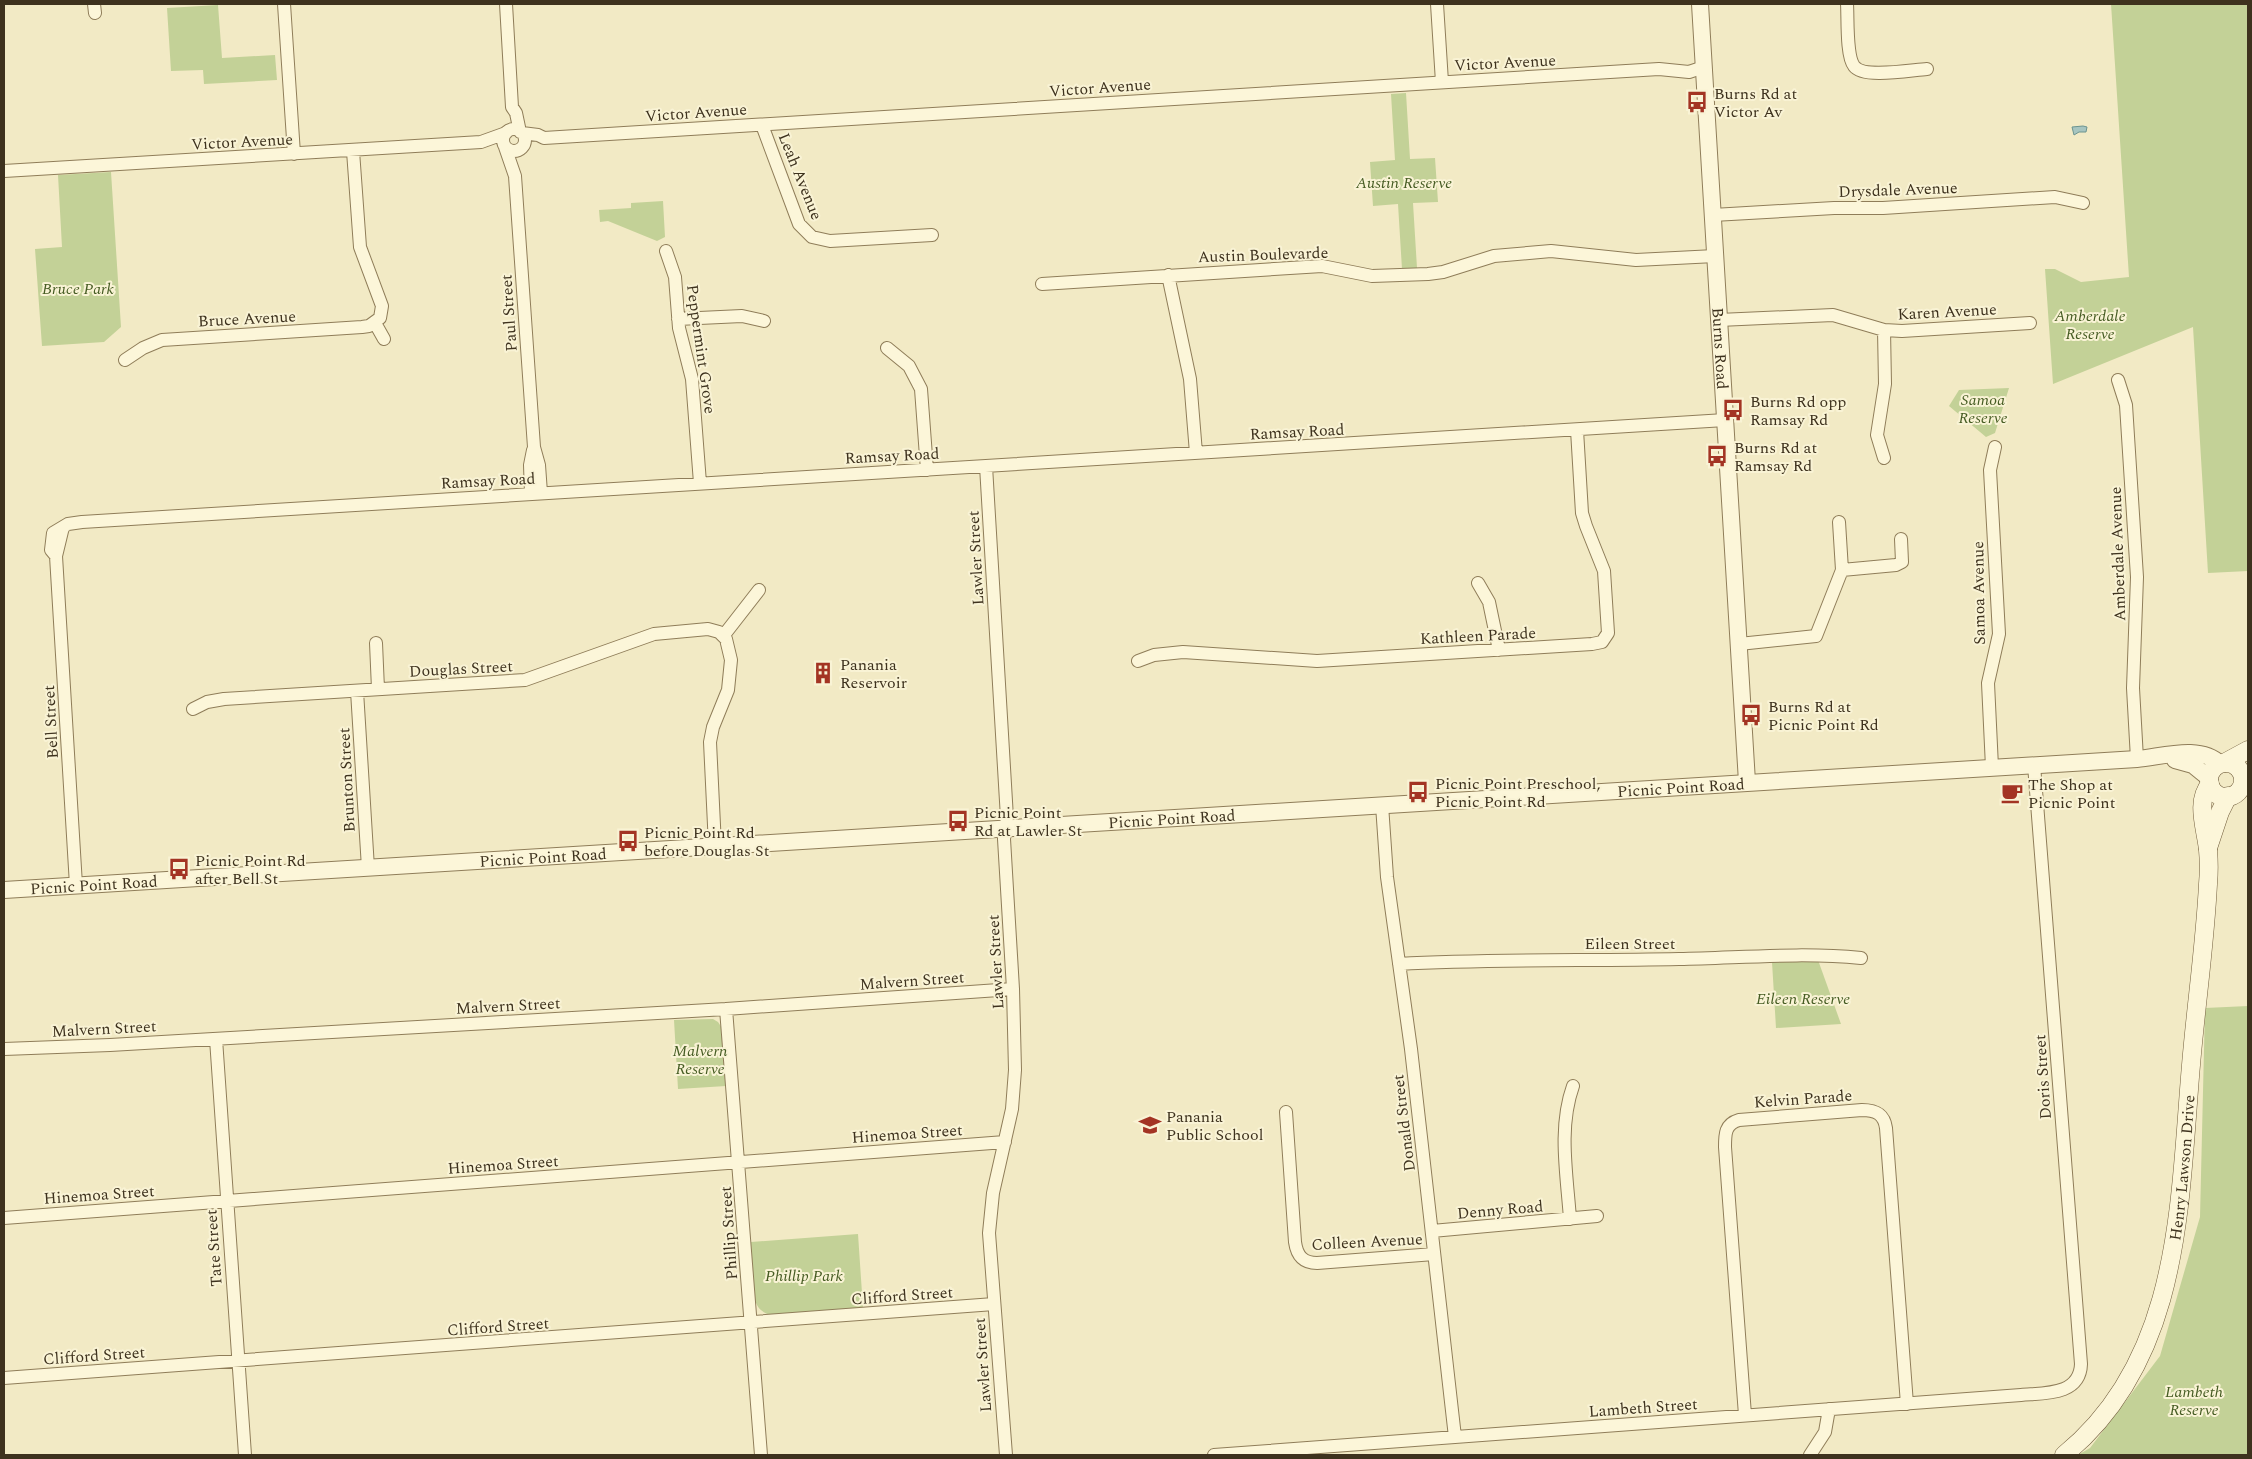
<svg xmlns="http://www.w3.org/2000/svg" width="2252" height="1459" viewBox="0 0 2252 1459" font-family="Spectral,serif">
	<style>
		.green { fill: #c3d197 }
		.water { fill: #a7c5c0; stroke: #6c9490 }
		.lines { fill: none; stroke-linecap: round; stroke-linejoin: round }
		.minor-casing { stroke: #8f7d59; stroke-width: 14 }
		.tertiary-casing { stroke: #8f7d59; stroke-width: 18 }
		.secondary-casing { stroke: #715d3c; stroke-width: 19 }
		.minor { stroke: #fcf6d9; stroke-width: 12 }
		.tertiary { stroke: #fcf6d9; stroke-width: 16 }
		.secondary { stroke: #fcf6d9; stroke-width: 18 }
		.labels { text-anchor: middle; stroke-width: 4; stroke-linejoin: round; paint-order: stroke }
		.street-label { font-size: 16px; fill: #3e321e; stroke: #f9f3d5 }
		.poi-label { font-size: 16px; fill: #3e321e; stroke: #f9f3d5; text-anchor: start }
		.park-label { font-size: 16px; font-style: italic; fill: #465c23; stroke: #f9f3d5 }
	</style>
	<rect width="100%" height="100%" fill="#f2eac5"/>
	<path class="green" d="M2111 4H2248V571L2208 573 2193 327 2053 384 2045 269H2055L2081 282 2129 277Z
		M218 5 222 58 275 55 277 80 204 84 203 70 171 71 167 8Z
		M1406 93 1410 159 1435 158 1438 202 1413 203 1417 268 1402 269 1398 204 1373 206 1370 162 1395 160 1391 94Z
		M111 172 121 327 104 342 42 346 35 249 62 247 58 175Z
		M663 201 665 237 657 241 608 221 600 222 599 210 631 208V203Z
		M2009 388 1995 433 1986 437 1949 406 1959 390Z
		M1818 960 1841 1024 1776 1028 1772 962Z
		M2248 1006V1455H2078L2090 1448 2160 1356 2200 1217 2205 1008Z
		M713 1019 718 1022 722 1028 726 1086 678 1089 674 1020Z
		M858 1234 863 1308 772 1315C766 1314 760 1311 757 1305 751 1293 752 1257 751 1242Z"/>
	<path class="water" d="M2083 126 2087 127 2086 132H2079L2074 135 2072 127Z"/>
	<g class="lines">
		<g class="minor-casing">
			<path id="minor" d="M94 4 95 13
				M284 4 294 154
				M506 4 512 107 516 113 520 132
				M1437 4 1442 82
				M1847 4C1848 18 1846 56 1854 66 1863 79 1911 70 1927 69
				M762 125 799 224 812 237 830 241 932 235
				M503 140a11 11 0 1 1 22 0a11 11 0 1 1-22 0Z
				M522 133 538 135 544 138 1659 69 1689 72 1704 67
				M505 147 515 176 534 447 539 465 541 493
				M4 171 481 142 506 133
				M1713 215 1834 208H1883L2055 197 2083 203
				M666 251 675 277 679 328 692 379 700 483
				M1168 275 1190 379 1196 453
				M1042 284 1322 266 1372 276 1428 274 1443 272 1494 256 1551 251 1636 260 1715 256
				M678 319 742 316 764 321
				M1719 320 1833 315 1884 330 1902 331 2030 323
				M375 323 384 339
				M1884 330 1885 384 1877 435 1884 458
				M887 348 909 366 921 389 927 470
				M125 360 143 348 162 340 362 327 369 326 380 318 382 306 360 247 353 151
				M2118 380 2126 405 2137 577 2133 688 2137 759
				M986 466 1007 818 1004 839 1013 989 1015 1070 1012 1109 993 1193 989 1233 1006 1455
				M531 494 530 465 533 450
				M1839 522 1842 570
				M63 527 56 556 76 885
				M56 556 51 550 53 533 68 524 82 522 1725 420
				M1478 583 1489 602 1499 650
				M724 635 759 590
				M376 643 378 689
				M1739 644 1816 636 1842 570 1896 565 1902 562 1901 539
				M1138 661 1154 655 1183 652 1317 661 1592 644 1602 642 1608 633 1604 571 1586 526 1582 513 1577 430
				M357 691 368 868
				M193 709 207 702 224 699 525 680 654 634 708 629 719 632 726 639 731 660 728 690 713 727 710 742 715 846
				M1992 767 1988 683 1999 634 1990 470 1995 447
				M1382 805 1387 877 1411 1049 1455 1437
				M1399 964C1492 959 1586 961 1679 959 1739 958 1801 952 1861 958
				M726 1009 761 1455
				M216 1039 245 1455
				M4 1049 110 1045 726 1009 1013 989
				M1286 1112 1295 1242C1297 1256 1303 1263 1317 1263L1434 1254
				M4 1218 1005 1142
				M1570 1219C1567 1175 1558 1128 1573 1086
				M1432 1231 1597 1216
				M4 1378 994 1304
				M1745 1415 1725 1147C1725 1134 1725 1124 1739 1120L1862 1110C1876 1110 1884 1114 1886 1128L1907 1404
				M1214 1455 2021 1395C2043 1393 2080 1396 2081 1364L2034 765
				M1810 1455 1825 1432 1829 1409"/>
		</g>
		<g class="tertiary-casing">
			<g id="tertiary">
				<path id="s1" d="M1700 4 1747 782"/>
				<path d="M2175 760 2193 765 2209 778"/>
				<path id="s2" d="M4 890 2137 759C2162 757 2200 744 2220 764"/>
			</g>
		</g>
		<g class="secondary-casing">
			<g id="secondary">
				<path d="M2224 763 2248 750"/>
				<circle cx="2226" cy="780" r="17"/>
				<path d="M2208 848 2220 812 2228 796"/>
				<path id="s3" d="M2064 1455C2182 1359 2179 1203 2191 1065 2196 1005 2205 944 2208 884 2209 873 2209 861 2208 850 2206 829 2195 802 2210 784"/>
			</g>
		</g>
		<use href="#minor" class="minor"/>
		<use href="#tertiary" class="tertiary"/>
		<use href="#secondary" class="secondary"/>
	</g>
	<defs>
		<g id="bus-bare" transform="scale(1.725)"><path d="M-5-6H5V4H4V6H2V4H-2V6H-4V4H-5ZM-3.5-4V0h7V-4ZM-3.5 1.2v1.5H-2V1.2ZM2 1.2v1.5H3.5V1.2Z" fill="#a33423" stroke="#f9f3d5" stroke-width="2.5" paint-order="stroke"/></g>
		<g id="building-bare" transform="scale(1.725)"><path d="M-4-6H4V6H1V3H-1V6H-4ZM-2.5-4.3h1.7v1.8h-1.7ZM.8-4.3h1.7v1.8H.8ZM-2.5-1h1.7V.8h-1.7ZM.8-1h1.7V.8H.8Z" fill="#a33423" stroke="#f9f3d5" stroke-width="2.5" paint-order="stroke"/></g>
		<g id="cafe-bare" transform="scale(1.725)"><path d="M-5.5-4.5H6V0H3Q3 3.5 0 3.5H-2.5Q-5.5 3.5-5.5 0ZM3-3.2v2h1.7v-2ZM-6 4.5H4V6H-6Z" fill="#a33423" stroke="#f9f3d5" stroke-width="2.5" paint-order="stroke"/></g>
		<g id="school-bare" transform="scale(1.725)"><path d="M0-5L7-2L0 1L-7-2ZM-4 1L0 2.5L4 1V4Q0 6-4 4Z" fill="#a33423" stroke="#f9f3d5" stroke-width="2.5" paint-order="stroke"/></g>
	</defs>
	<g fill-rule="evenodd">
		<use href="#bus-bare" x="1697" y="102"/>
		<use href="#bus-bare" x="1733" y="410"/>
		<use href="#bus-bare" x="1717" y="456"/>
		<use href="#building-bare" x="823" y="673"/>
		<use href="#bus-bare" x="1751" y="715"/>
		<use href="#bus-bare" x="1418" y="792"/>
		<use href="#cafe-bare" x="2012" y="793"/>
		<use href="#bus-bare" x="958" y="821"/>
		<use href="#bus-bare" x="628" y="841"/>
		<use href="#bus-bare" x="179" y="869"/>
		<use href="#school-bare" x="1150" y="1125"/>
	</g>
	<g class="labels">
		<g class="street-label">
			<text transform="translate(1505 62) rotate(-3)" y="6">Victor Avenue</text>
			<text transform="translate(1100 87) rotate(-4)" y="6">Victor Avenue</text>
			<text transform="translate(696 112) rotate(-4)" y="6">Victor Avenue</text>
			<text transform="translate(242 141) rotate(-3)" y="6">Victor Avenue</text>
			<text transform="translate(801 176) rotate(68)" y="6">Leah Avenue</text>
			<text transform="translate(1898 189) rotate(-2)" y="6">Drysdale Avenue</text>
			<text transform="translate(1263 254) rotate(-2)" y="6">Austin Boulevarde</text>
			<text transform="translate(1947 311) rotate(-3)" y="6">Karen Avenue</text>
			<text transform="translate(508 313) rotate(-94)" y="6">Paul Street</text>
			<text transform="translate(247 318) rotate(-3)" y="6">Bruce Avenue</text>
			<text dy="6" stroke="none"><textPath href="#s1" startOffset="345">Burns Road</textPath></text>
			<text transform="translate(702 349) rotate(82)" y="6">Peppermint Grove</text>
			<text transform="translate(1297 431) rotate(-3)" y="6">Ramsay Road</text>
			<text transform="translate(892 455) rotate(-3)" y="6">Ramsay Road</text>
			<text transform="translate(488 480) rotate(-3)" y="6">Ramsay Road</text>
			<text transform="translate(2117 554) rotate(-92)" y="6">Amberdale Avenue</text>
			<text transform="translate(975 558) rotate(-93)" y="6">Lawler Street</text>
			<text transform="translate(1978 593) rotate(-91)" y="6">Samoa Avenue</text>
			<text transform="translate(1478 635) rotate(-3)" y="6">Kathleen Parade</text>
			<text transform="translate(461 668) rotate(-3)" y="6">Douglas Street</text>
			<text transform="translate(50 722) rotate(-93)" y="6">Bell Street</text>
			<text transform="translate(346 780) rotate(-93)" y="6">Brunton Street</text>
			<text dy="6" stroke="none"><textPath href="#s2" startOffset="1680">Picnic Point Road</textPath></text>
			<text dy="6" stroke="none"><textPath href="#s2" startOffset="1170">Picnic Point Road</textPath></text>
			<text dy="6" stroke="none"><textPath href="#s2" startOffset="540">Picnic Point Road</textPath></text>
			<text dy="6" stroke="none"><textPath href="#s2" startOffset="90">Picnic Point Road</textPath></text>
			<text x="1630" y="949">Eileen Street</text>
			<text transform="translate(995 962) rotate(-93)" y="6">Lawler Street</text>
			<text transform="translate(912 980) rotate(-4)" y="6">Malvern Street</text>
			<text transform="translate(508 1005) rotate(-3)" y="6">Malvern Street</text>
			<text transform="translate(104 1028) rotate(-3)" y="6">Malvern Street</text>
			<text transform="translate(2042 1077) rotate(-94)" y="6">Doris Street</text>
			<text transform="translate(1803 1098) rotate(-4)" y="6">Kelvin Parade</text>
			<text transform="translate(1403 1123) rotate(-97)" y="6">Donald Street</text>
			<text transform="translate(907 1133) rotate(-4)" y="6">Hinemoa Street</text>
			<text transform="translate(503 1164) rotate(-4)" y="6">Hinemoa Street</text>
			<text dy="6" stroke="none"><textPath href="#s3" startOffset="320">Henry Lawson Drive</textPath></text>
			<text transform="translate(99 1194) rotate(-4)" y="6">Hinemoa Street</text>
			<text transform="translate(1500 1209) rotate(-5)" y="6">Denny Road</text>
			<text transform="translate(728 1233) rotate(-94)" y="6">Phillip Street</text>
			<text transform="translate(1367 1241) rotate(-3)" y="6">Colleen Avenue</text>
			<text transform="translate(213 1248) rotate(-94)" y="6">Tate Street</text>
			<text transform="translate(902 1295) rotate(-4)" y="6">Clifford Street</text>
			<text transform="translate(498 1326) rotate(-4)" y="6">Clifford Street</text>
			<text transform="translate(94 1355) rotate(-4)" y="6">Clifford Street</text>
			<text transform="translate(982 1365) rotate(-94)" y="6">Lawler Street</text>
			<text transform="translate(1643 1407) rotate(-4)" y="6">Lambeth Street</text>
		</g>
		<g class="poi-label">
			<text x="1714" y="99">Burns Rd at<tspan x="1714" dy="18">Victor Av</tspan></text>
			<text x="1750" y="407">Burns Rd opp<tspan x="1750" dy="18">Ramsay Rd</tspan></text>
			<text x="1734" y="453">Burns Rd at<tspan x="1734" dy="18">Ramsay Rd</tspan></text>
			<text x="840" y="670">Panania<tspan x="840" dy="18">Reservoir</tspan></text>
			<text x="1768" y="712">Burns Rd at<tspan x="1768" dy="18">Picnic Point Rd</tspan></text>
			<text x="1435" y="789">Picnic Point Preschool,<tspan x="1435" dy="18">Picnic Point Rd</tspan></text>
			<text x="2028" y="790">The Shop at<tspan x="2028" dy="18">Picnic Point</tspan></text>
			<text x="974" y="818">Picnic Point<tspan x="974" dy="18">Rd at Lawler St</tspan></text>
			<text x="644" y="838">Picnic Point Rd<tspan x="644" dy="18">before Douglas St</tspan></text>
			<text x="195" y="866">Picnic Point Rd<tspan x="195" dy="18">after Bell St</tspan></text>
			<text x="1166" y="1122">Panania<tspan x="1166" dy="18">Public School</tspan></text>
		</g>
		<g class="park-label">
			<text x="1404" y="188">Austin Reserve</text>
			<text x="78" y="294">Bruce Park</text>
			<text x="2090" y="321">Amberdale<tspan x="2090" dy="18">Reserve</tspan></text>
			<text x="1983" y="405">Samoa<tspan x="1983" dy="18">Reserve</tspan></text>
			<text x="1803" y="1004">Eileen Reserve</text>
			<text x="700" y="1056">Malvern<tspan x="700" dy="18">Reserve</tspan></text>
			<text x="804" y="1281">Phillip Park</text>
			<text x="2194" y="1397">Lambeth<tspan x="2194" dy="18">Reserve</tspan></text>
		</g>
	</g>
	<rect width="2252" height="1459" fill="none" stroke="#3e321e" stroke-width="10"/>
</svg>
